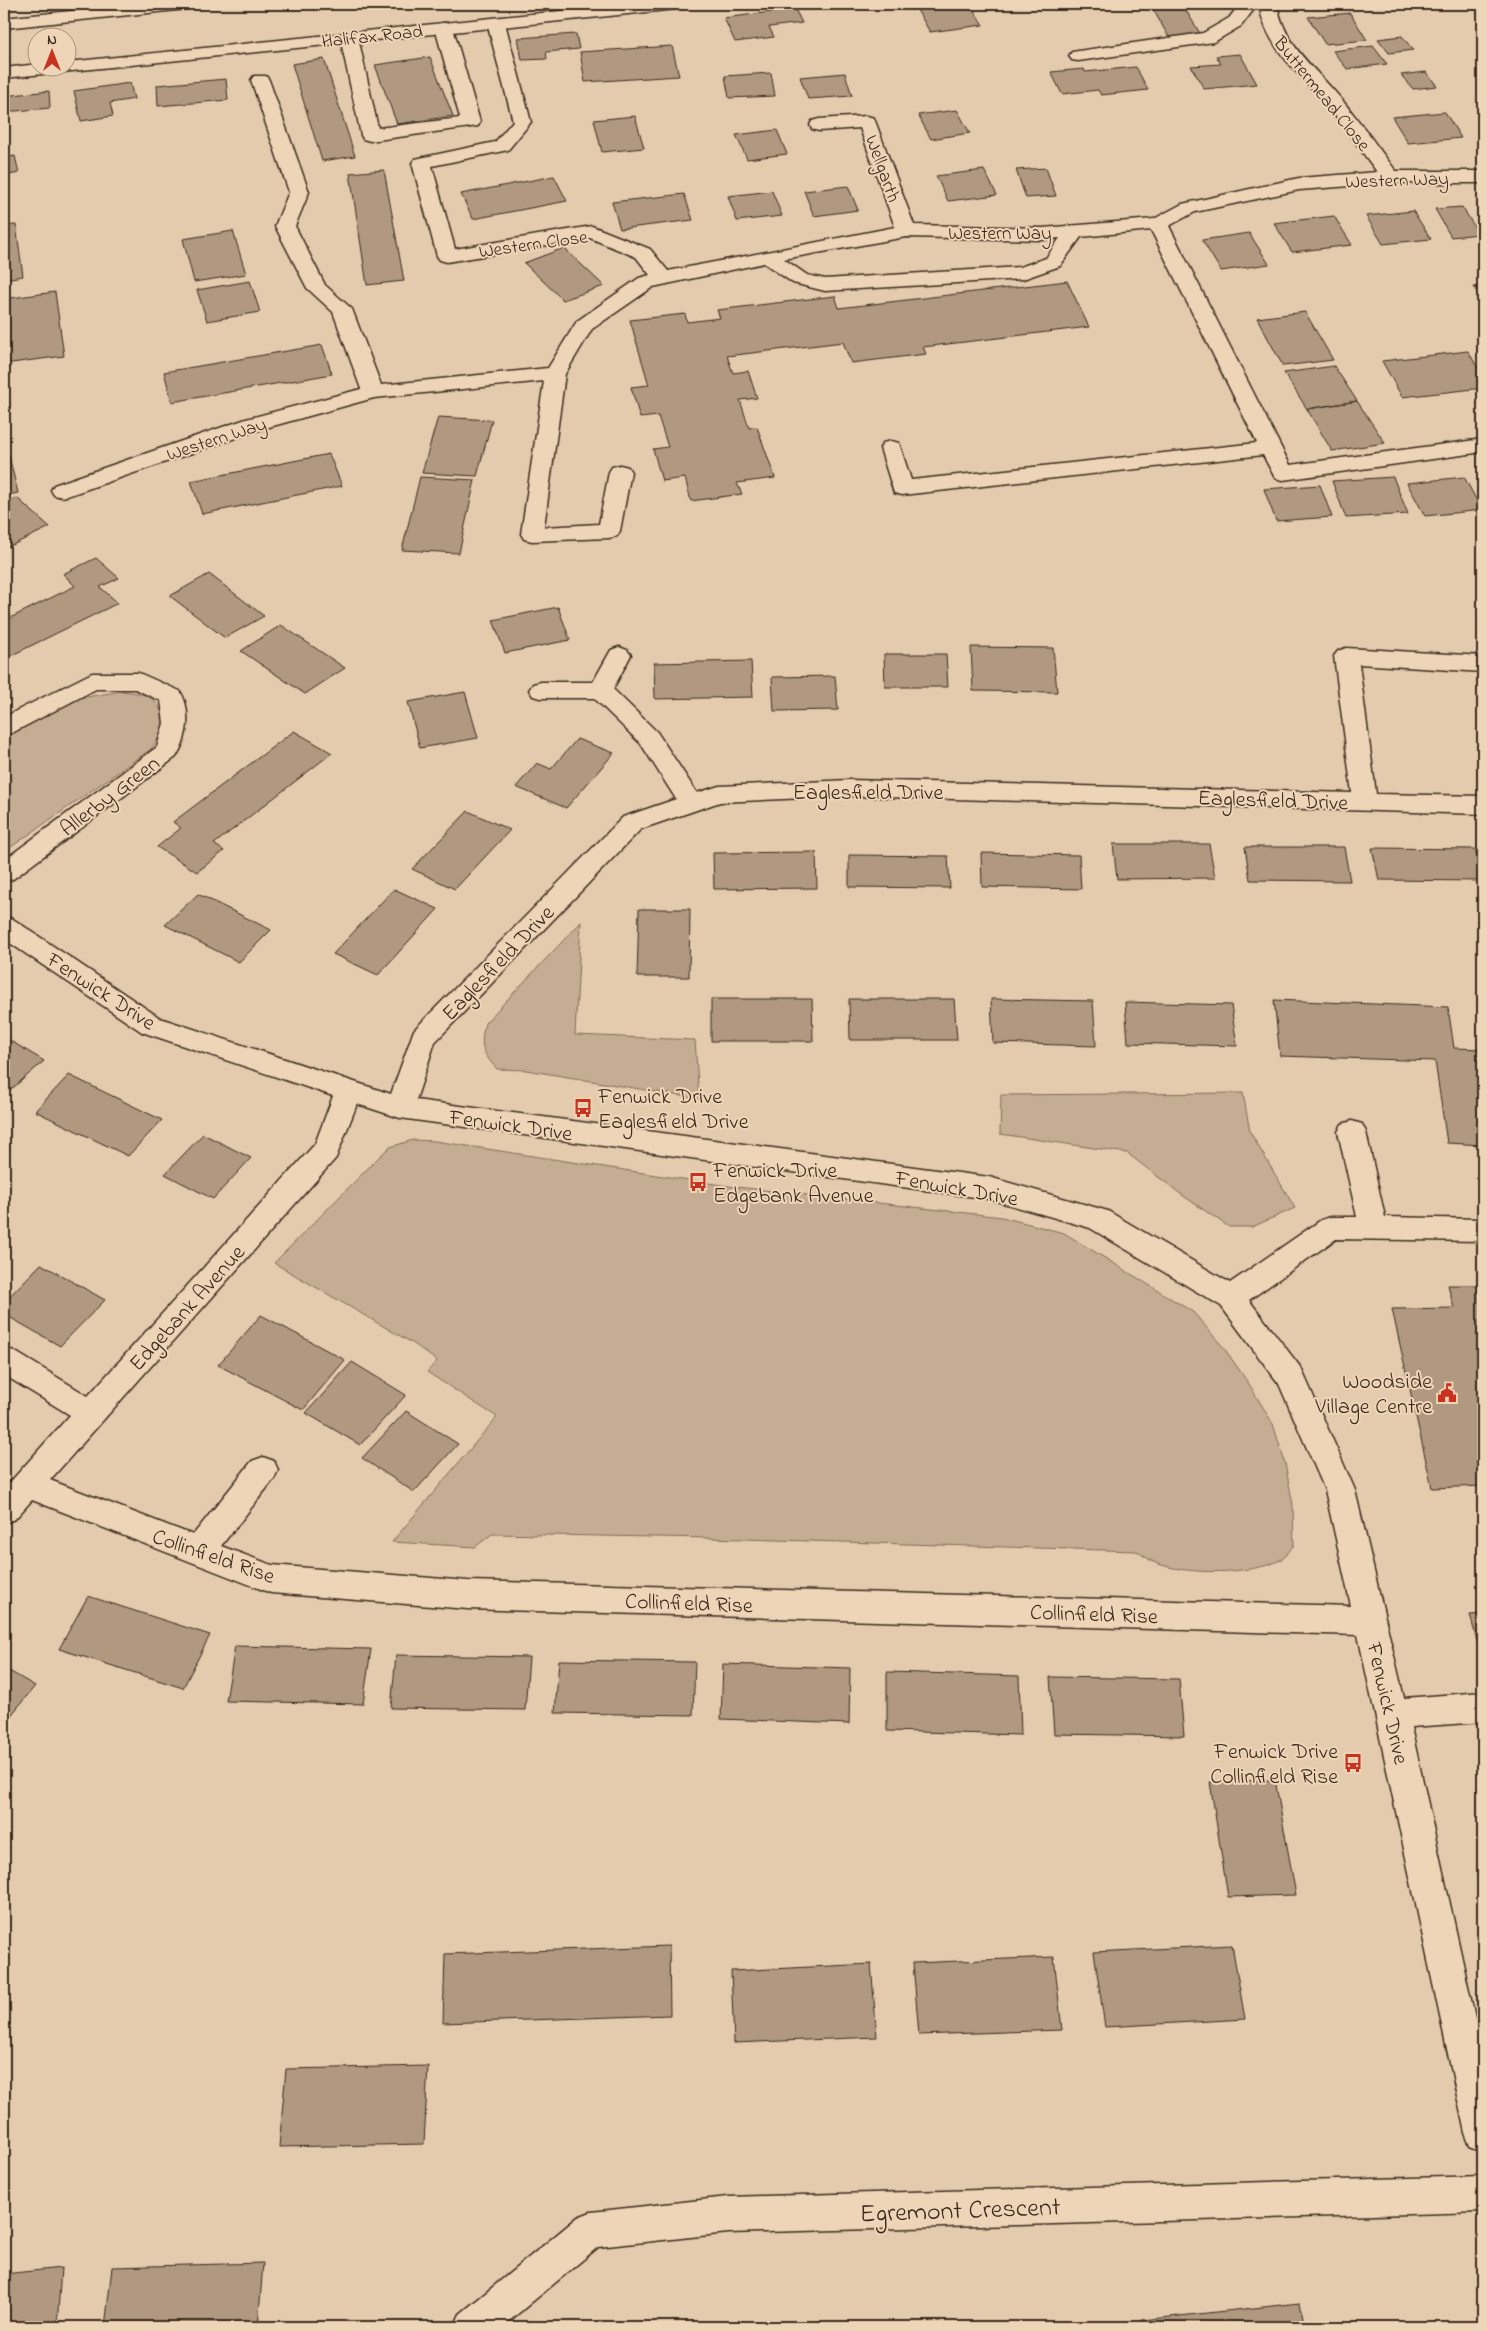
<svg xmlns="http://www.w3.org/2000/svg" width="1487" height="2331" viewBox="0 0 1487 2331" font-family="'Indie Flower',sans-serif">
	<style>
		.green { fill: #c5ad93; stroke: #806c58 }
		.building { fill: #b09980; stroke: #3b2a1e }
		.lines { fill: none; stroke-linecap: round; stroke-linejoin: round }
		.minor-casing { stroke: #3b2a1e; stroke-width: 3 }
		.highway-casing { stroke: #3b2a1e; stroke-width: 3 }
		.minor { fill: #efd5b7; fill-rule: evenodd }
		.highway { fill: #efd5b7; fill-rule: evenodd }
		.labels { text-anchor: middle; stroke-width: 4; stroke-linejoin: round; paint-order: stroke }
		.far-street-label { font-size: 19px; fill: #3b2a1e; stroke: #efd5b7 }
		.street-label { font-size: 22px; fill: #3b2a1e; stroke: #efd5b7 }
		.poi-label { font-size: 22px; fill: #3b2a1e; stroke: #efd5b7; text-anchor: start }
		.near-street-label { font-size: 26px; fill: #3b2a1e; stroke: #efd5b7 }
	</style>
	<rect width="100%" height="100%" fill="#e4cbae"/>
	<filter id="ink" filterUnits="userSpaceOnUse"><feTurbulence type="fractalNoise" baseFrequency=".02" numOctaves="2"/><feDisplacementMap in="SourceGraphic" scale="10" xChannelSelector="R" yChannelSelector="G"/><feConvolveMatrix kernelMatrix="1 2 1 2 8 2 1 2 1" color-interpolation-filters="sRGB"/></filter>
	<g filter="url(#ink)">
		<path class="green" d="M122 691C151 694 161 698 165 729L151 749 4 852V738L80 698Z
			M581 922 575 1035 695 1040 699 1099 526 1070 497 1069C481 1052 480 1045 485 1023Z
			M1243 1093 1250 1132 1295 1208 1252 1227H1229L1182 1195 1127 1153 1000 1134 1001 1095Z
			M413 1140 435 1141 728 1186 1002 1217 1064 1233 1193 1312 1224 1348 1249 1384 1273 1424 1285 1463 1293 1505 1294 1545C1290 1549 1287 1556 1282 1559 1255 1575 1184 1575 1156 1563 1149 1560 1143 1555 1136 1551L710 1538 492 1534 475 1547 392 1542 497 1417 427 1372 437 1361 414 1344 274 1263 382 1154 390 1147Z"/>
		<path class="building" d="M970 4 983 25 930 32 917 10Z
			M1150 4H1182L1201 35 1170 39Z
			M795 9 802 23 769 27 774 37 735 42 724 18Z
			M1350 13 1367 40 1325 44 1308 17Z
			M576 34 579 49 546 52 547 59 522 60 518 38Z
			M1402 36 1413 50 1389 53 1378 39Z
			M672 46 679 76 585 82 580 52Z
			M1373 46 1387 64 1347 69 1333 51Z
			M1240 54 1257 84 1204 89 1191 66 1221 64 1216 56Z
			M430 57 453 116 397 124 375 65Z
			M324 59 355 156 322 161 292 64Z
			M1136 67 1148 90 1101 95 1098 90 1062 94 1051 72 1084 69 1085 72Z
			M1426 72 1437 86 1413 89 1401 75Z
			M771 73 775 96 729 98 725 76Z
			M845 73 852 96 808 99 800 77Z
			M226 79 228 100 158 106 157 85Z
			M130 83 134 99 110 103 113 116 81 121 74 91Z
			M49 91 50 108 4 112V96Z
			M957 110 970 133 931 139 918 115Z
			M1445 112 1461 138 1408 143 1392 117Z
			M635 116 644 148 602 152 594 120Z
			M777 130 787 154 747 159 736 135Z
			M15 156 19 173 4 176V158Z
			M1046 168 1056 196 1026 198 1016 170Z
			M384 170 404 281 367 285 350 173Z
			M984 170 997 195 948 201 936 176Z
			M554 176 567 201 473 219 461 194Z
			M848 186 858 210 814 216 804 191Z
			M772 191 782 216 737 221 728 196Z
			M684 194 693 220 620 229 612 202Z
			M1462 207 1479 234 1451 237 1435 209Z
			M1413 211 1431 239 1383 244 1366 216Z
			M1334 216 1352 245 1292 252 1274 223Z
			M16 225 23 276 4 279V226Z
			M233 231 246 274 194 282 183 239Z
			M1249 233 1269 264 1221 271 1202 240Z
			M564 248 604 286 563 300 524 263Z
			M250 281 260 312 207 321 197 290Z
			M1067 281 1089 327 923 347 926 354 851 363 843 342 727 356 733 373 748 371 757 398 740 400 749 428 757 427 775 478 737 483 742 494 691 501 685 478 662 481 653 449 668 447 658 416 640 418 631 387 649 385 630 320 685 314 687 322 720 318 717 310 835 296 839 308Z
			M1483 286V302L1474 287Z
			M55 292 64 356 4 364V299Z
			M1305 312 1333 360 1283 366 1257 318Z
			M322 345 332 374 172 402 164 372Z
			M1468 351 1483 377V388L1402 397 1382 361Z
			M1334 366 1357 401 1307 409 1284 373Z
			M1357 401 1385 443 1332 451 1307 409Z
			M438 417 492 420 477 476 422 473Z
			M4 448H7L18 493 4 496Z
			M329 454 342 486 202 514 191 481Z
			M420 477 475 480 459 553 402 550Z
			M1393 477 1408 514 1346 518 1332 481Z
			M1464 477 1482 510 1425 516 1407 483Z
			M1320 485 1332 517 1276 521 1264 489Z
			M17 498 50 527 4 549V504Z
			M96 558 119 578 100 587 118 603 4 659V621L75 586 63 574Z
			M209 574 264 616 225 638 170 596Z
			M558 607 570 640 505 653 493 620Z
			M281 625 345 668 305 694 241 651Z
			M971 647 1053 648 1057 692 973 691Z
			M884 654H946L948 687H885Z
			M751 661 753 697 655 699 654 663Z
			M835 676 838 710 774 711 772 677Z
			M465 692 478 738 420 748 408 702Z
			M294 731 332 753 214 844 224 851 197 872 157 847 181 828 173 822Z
			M577 739 614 753 566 808 516 787 537 763 551 769Z
			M468 811 510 830 455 889 412 869Z
			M1113 844H1209L1215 878 1117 879Z
			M1245 847H1344L1350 881 1250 880Z
			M1372 848 1475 849 1483 881 1379 880Z
			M816 852 817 888 714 889 713 853Z
			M981 853 1079 855 1081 889 982 887Z
			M849 855 948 856 950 888 849 887Z
			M394 889 438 909 378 975 333 954Z
			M198 894 271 930 239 962 165 925Z
			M639 909H690L689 977H637Z
			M711 999H812L813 1041H711Z
			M849 999H954L957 1040H850Z
			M991 999 1093 1001 1096 1046 993 1043Z
			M1274 1000 1448 1007 1454 1048 1483 1049V1145L1447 1143 1435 1061 1280 1056Z
			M1125 1002 1231 1005 1237 1046 1128 1043Z
			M4 1037 44 1061 7 1093 4 1091Z
			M69 1075 162 1120 128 1156 35 1111Z
			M203 1134 251 1158 213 1199 165 1174Z
			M41 1264 105 1300 60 1346 4 1314V1302Z
			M1448 1285H1483V1486L1432 1488 1392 1309 1454 1308Z
			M261 1315 345 1360 303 1410 218 1365Z
			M352 1362 406 1395 360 1445 306 1413Z
			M406 1411 458 1444 414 1492 362 1458Z
			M88 1596 210 1635 183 1688 59 1649Z
			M1483 1614V1663L1470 1615Z
			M235 1646 371 1649 363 1704 226 1701Z
			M396 1655 529 1657 525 1710 391 1708Z
			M559 1660 695 1662 693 1715 555 1713Z
			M723 1664 850 1668 849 1724 721 1719Z
			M4 1668 35 1686 4 1724Z
			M887 1672 1019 1676 1021 1735 887 1731Z
			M1050 1677 1179 1679 1184 1736 1054 1734Z
			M1275 1780 1296 1895 1228 1897 1210 1782Z
			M1232 1945 1245 2019 1105 2027 1094 1952Z
			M669 1946 670 2015 443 2023 445 1954Z
			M1054 1957 1062 2030 919 2035 913 1963Z
			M871 1964 877 2037 734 2043 731 1971Z
			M428 2066 424 2144 279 2147 286 2069Z
			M263 2263 258 2327H105L112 2267Z
			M61 2268 57 2327H4V2274Z
			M1300 2303 1305 2327H1143L1142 2320Z"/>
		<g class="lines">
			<g class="minor-casing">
				<path id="minor" d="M138 4H196L193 8 187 9 4 28V18Z
					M1240 4H1258L1241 26 1214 42 1078 61 1072 60 1069 56 1072 52 1078 51 1203 33 1229 18Z
					M1259 4H1277C1285 48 1315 67 1342 100 1361 123 1378 148 1396 171H1483V183H1390L1299 190 1195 212 1169 226 1290 465 1483 439V452L1283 480 1275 478 1263 455 902 495 894 493 880 448 883 443 891 441 899 443 911 480 1257 443 1151 230 1081 237 1060 266 1023 279 825 291 793 283 764 263 653 287 592 329 565 374 544 527 599 524 609 472 612 467 620 465 628 467 631 472 620 531 617 536 609 538 532 541 524 539 521 534 544 381 374 398 262 429 70 495 62 497 54 495 51 490 54 485 246 419 361 389 333 312 307 288 275 226 289 192 251 80 254 76H266L269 80 309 192 295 226 325 285 352 309 381 385 548 368 577 321 639 278 650 275 636 257 590 238 447 262 440 260 437 256 412 163 415 159 495 142 513 121 487 23 490 19H502L505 23 531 122 508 150 432 166 455 249 592 226 650 249 668 271 895 227 860 128 819 131 812 129 810 125 812 121 819 119 867 116 874 118 914 225 1042 228 1154 219 1182 204 1299 178 1377 172C1361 151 1346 128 1329 107 1301 75 1266 49 1259 4ZM906 237 1042 240 1060 238 1046 258 1020 267 825 279 807 275 784 259Z
					M444 23 450 24 453 28 480 122 478 126 370 141 363 139 361 135 340 37 343 33H355L358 37 378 128 460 118 435 28 438 24Z
					M619 647 627 650 631 655 613 689 657 732 697 793 719 786 850 780 1352 793 1334 656 1338 651 1346 648 1483 656V672L1359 664 1376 794 1483 796V814L850 796 720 802 641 829 435 1042 416 1100 989 1177 1108 1211 1230 1283 1321 1220 1331 1217H1357L1338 1132 1342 1124 1352 1121 1362 1124 1366 1132 1385 1217 1483 1219V1241L1336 1239 1249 1300 1301 1368 1355 1490 1404 1698 1483 1692V1722L1411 1727 1483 2054V2151L1470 2146 1465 2133 1358 1635 468 1609 271 1593 32 1500 15 1519 4 1523V1489L70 1415 4 1375V1348L14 1351 88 1396 315 1144 333 1096 142 1032 4 939V917L13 919 160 1018 391 1094 414 1030 623 817 676 799 641 744 594 698H541L533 696 529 690 533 684 541 682H593L611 650ZM357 1104 400 1118 989 1199 1090 1228 1221 1306 1279 1384 1325 1490 1351 1606 468 1581 272 1565 221 1546 274 1479 278 1470 274 1461 263 1457 252 1461 193 1535 50 1480 336 1158Z
					M92 673H139L180 691C192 710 188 739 176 757L13 879 4 882V860L157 747 164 723 161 701 135 689H96L12 733 4 735V717Z
					M1483 2176V2212L728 2233 598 2247 502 2327H454L460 2314 578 2217 591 2212 728 2197Z"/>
			</g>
			<g class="highway-casing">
				<path id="highway" d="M628 4H686L683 8 677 9 4 78V68L38 64V68H68V62Z"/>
			</g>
			<use href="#minor" class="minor"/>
			<use href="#highway" class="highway"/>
		</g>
	</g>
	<defs>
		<g id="bus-bare" transform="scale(1.5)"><path d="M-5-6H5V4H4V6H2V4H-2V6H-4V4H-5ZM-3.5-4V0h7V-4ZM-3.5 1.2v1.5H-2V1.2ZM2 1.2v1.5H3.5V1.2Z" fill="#c8321e" stroke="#efd5b7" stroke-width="2.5" paint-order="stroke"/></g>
		<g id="civic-bare" transform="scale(1.5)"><path d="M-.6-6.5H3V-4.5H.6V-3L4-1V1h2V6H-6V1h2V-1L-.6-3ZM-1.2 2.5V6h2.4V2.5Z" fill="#c8321e" stroke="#efd5b7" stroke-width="2.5" paint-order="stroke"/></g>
	</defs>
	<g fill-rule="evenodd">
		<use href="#bus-bare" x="583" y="1108"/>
		<use href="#bus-bare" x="698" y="1182"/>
		<use href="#civic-bare" x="1447" y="1393"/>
		<use href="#bus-bare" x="1353" y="1763"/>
	</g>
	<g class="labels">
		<g class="far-street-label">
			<text transform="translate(372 35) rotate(-6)" y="7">Halifax Road</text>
			<text transform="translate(1323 93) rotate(51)" y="7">Buttermead Close</text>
			<text transform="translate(884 168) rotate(70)" y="7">Wellgarth</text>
			<text transform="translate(1397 179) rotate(-2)" y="7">Western Way</text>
			<text x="1000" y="239">Western Way</text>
			<text transform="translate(533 243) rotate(-8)" y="7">Western Close</text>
			<text transform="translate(216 438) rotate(-18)" y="7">Western Way</text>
		</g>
		<g class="street-label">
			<text x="868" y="799">Eaglesfield Drive</text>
			<text transform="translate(109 795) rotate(-37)" y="8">Allerby Green</text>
			<text transform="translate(1273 799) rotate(2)" y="8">Eaglesfield Drive</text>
			<text transform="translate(497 962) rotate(-46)" y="8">Eaglesfield Drive</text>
			<text transform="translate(102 990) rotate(33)" y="8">Fenwick Drive</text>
			<text transform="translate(511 1124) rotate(8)" y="8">Fenwick Drive</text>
			<text transform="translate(957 1187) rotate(10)" y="8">Fenwick Drive</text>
			<text transform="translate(186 1307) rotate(-48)" y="8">Edgebank Avenue</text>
			<text transform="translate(214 1555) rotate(19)" y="8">Collinfield Rise</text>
			<text transform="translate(689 1602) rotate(2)" y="8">Collinfield Rise</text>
			<text transform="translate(1094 1613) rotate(2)" y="8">Collinfield Rise</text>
			<text transform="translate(1389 1703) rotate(77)" y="8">Fenwick Drive</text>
		</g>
		<g class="poi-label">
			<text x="598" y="1103">Fenwick Drive<tspan x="598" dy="25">Eaglesfield Drive</tspan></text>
			<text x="713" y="1177">Fenwick Drive<tspan x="713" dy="25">Edgebank Avenue</tspan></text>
			<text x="1432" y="1388" text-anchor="end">Woodside<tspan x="1432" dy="25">Village Centre</tspan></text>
			<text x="1338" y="1758" text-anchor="end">Fenwick Drive<tspan x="1338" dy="25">Collinfield Rise</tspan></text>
		</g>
		<g class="near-street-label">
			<text transform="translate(960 2209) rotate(-2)" y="9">Egremont Crescent</text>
		</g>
	</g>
	<rect width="1487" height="2331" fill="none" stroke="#efd5b7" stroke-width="20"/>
	<rect x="10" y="10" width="1467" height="2311" fill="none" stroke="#3b2a1e" stroke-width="2" filter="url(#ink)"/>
	<g transform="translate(52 52)"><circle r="24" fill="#efd5b7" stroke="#a7917a"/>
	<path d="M0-4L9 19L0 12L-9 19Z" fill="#c8321e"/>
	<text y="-8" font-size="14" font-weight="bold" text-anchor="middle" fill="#3b2a1e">N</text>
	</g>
</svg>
